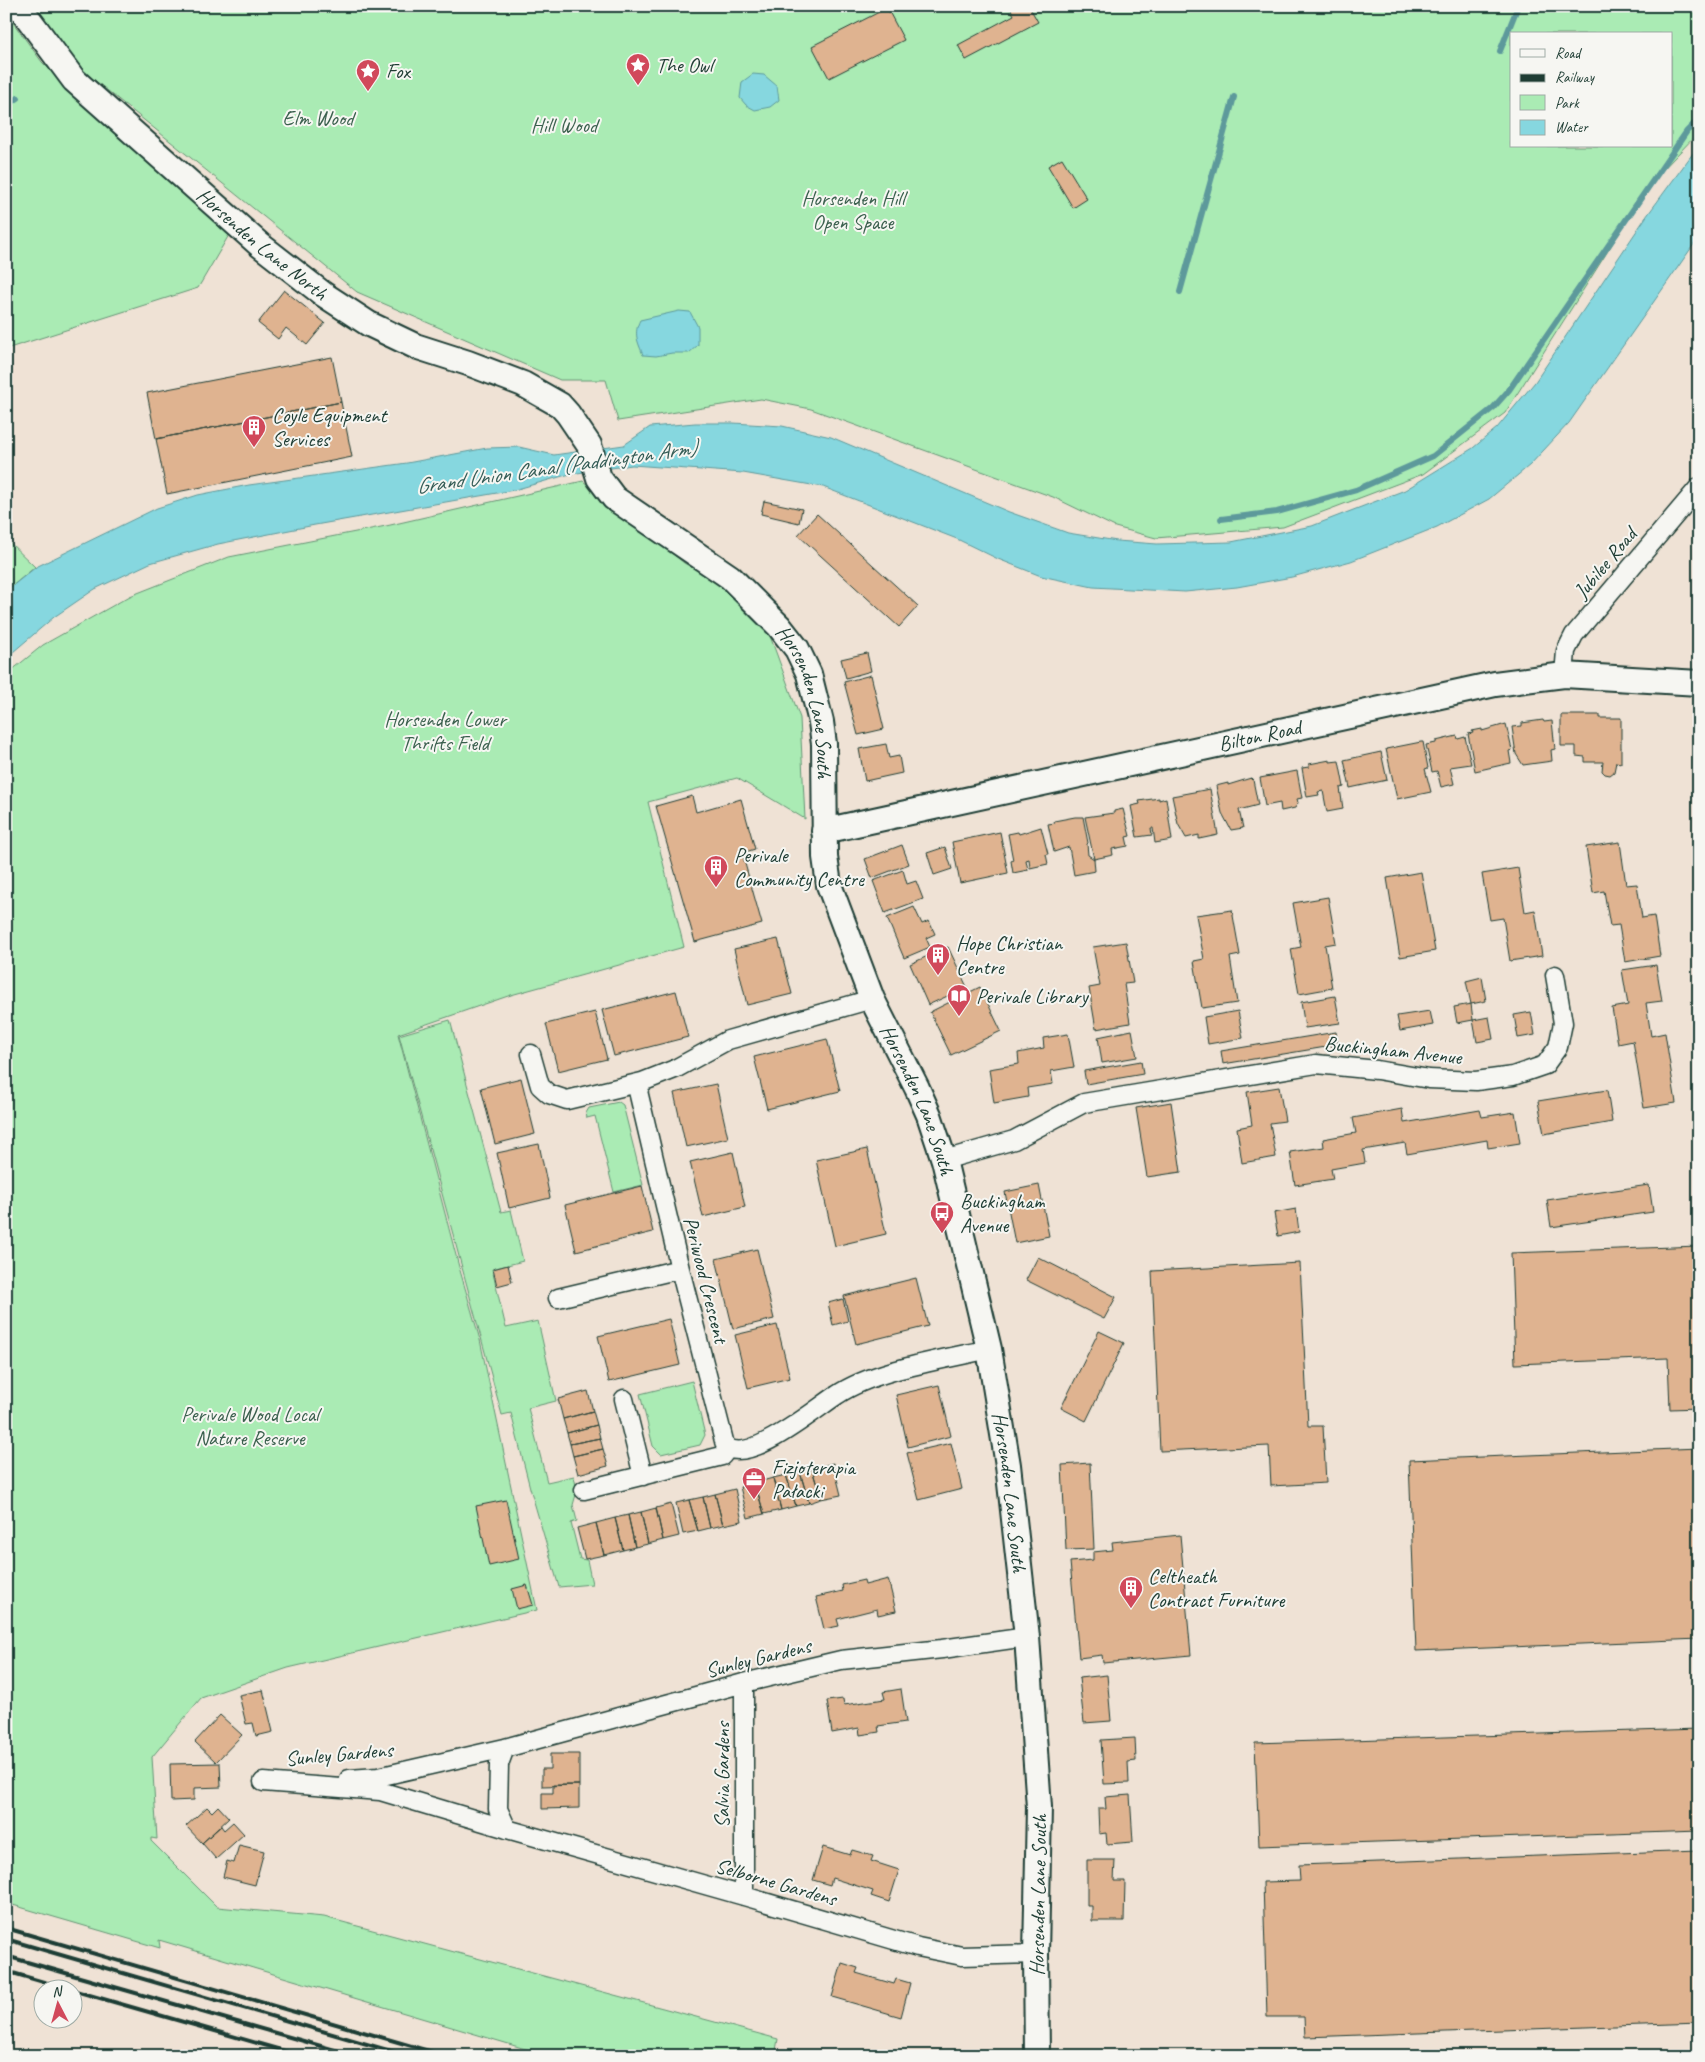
<svg xmlns="http://www.w3.org/2000/svg" width="1705" height="2062" viewBox="0 0 1705 2062" font-family="Caveat,sans-serif">
	<style>
		.green { fill: #aaebb4; stroke: #649474; fill-rule: evenodd }
		.water { fill: #86d7df; stroke: #5d999b }
		.lines { fill: none; stroke-linecap: round; stroke-linejoin: round }
		.stream { stroke: #5d999b; stroke-width: 6 }
		.building { fill: #dfb390; stroke: #1f3d34 }
		.street-casing { stroke: #1f3d34; stroke-width: 21 }
		.secondary-casing { stroke: #1f3d34; stroke-width: 28 }
		.street { stroke: #f6f6f2; stroke-width: 18 }
		.secondary { stroke: #f6f6f2; stroke-width: 24 }
		.rail { stroke: #1f3d34; stroke-width: 4 }
		.labels { text-anchor: middle; stroke-width: 4; stroke-linejoin: round; paint-order: stroke }
		.poi-label { font-size: 21px; fill: #1f3d34; stroke: #f6f6f2; text-anchor: start }
		.park-label { font-size: 21px; fill: #3b604e; stroke: #f6f6f2 }
		.street-label { font-size: 21px; fill: #1f3d34; stroke: #f6f6f2 }
		.water-label { font-size: 22px; font-style: italic; fill: #345c56; stroke: #f6f6f2 }
	</style>
	<rect width="100%" height="100%" fill="#efe2d5"/>
	<filter id="ink" filterUnits="userSpaceOnUse"><feTurbulence type="fractalNoise" baseFrequency=".02" numOctaves="2"/><feDisplacementMap in="SourceGraphic" scale="10" xChannelSelector="R" yChannelSelector="G"/><feConvolveMatrix kernelMatrix="1 2 1 2 8 2 1 2 1" color-interpolation-filters="sRGB"/></filter>
	<g filter="url(#ink)">
		<path class="green" d="M35 6H1699V132L1653 180 1505 413 1423 474 1283 527 1156 538 1115 527 1053 497 811 409 761 399 618 421 606 380H560L357 292 77 66ZM1511 34H1671V146H1511Z
			M6 13 42 62 93 113 229 235 198 288 6 349Z
			M583 481 684 563 725 586 766 625 800 718 805 819 737 778 648 802 684 947 511 995 398 1034 459 1267 480 1340 537 1610 288 1668 201 1698 152 1757 157 1839 151 1838V1841L217 1907 324 1917 778 2039 775 2056H549L159 1940 160 1948 6 1903V675L43 645 130 596 229 557 386 526Z
			M6 539 35 567 6 591Z
			M450 1020 501 1212 511 1210 523 1261 492 1269 506 1328 538 1321 556 1401 528 1408 547 1482 574 1476 577 1491 573 1505 577 1521 571 1523 580 1559 587 1560 592 1584 559 1587 530 1488 511 1413 502 1415 399 1035Z
			M619 1102 623 1105 643 1185 614 1192 595 1116 587 1118 586 1113 589 1108Z
			M692 1381 705 1435 700 1445 661 1454 653 1446 640 1394Z"/>
		<path class="water" d="M753 74 764 75 777 86 779 100 770 107 755 110 746 105 740 98 742 82Z
			M1699 145V237L1569 423 1530 465 1489 499 1437 527 1351 561 1292 577 1237 587 1185 592 1093 587 1041 576 998 559 957 539 823 487 743 473 632 465 570 474 514 490 315 525 218 544 150 563 95 589 54 617 6 658V591L36 567 157 508 198 495 249 485 407 463 487 448 519 447 554 455 624 445 650 427 695 423H733L782 426 831 437 1009 512 1068 533 1117 541 1157 544 1231 542 1312 526 1405 490 1473 448 1497 428 1535 382 1646 217Z
			M679 311 690 312 698 327V345L689 353H672L656 356 643 355C638 342 633 334 640 320Z"/>
		<g class="lines">
			<path class="stream" d="M1500 51 1518 6
				M6 106 18 98
				M1180 292 1234 97
				M1221 519 1277 512 1356 490 1433 456 1493 408 1509 390 1687 131 1699 119"/>
		</g>
		<path class="building" d="M1009 6H1029L1038 22 966 60 958 45 1014 15Z
			M887 8 904 40 829 78 812 46Z
			M1062 158 1087 199 1073 208 1048 166Z
			M284 290 325 323 307 345 286 328 278 339 258 323Z
			M332 357 341 402 156 439 147 393Z
			M341 402 352 457 167 494 156 439Z
			M764 501 802 509 799 523 761 514Z
			M817 514 918 606 899 627 798 535Z
			M867 653 871 671 846 678 841 659Z
			M871 675 884 729 858 735 844 682Z
			M1561 715H1600V718H1621V763L1616 762 1614 772 1610 775 1605 774 1602 771 1603 762H1585V757L1576 756V746H1561Z
			M1543 720 1544 722 1552 721 1555 749 1551 750 1552 761 1523 765 1516 754 1512 727 1522 726V723Z
			M1506 724 1512 750 1509 751 1511 763 1475 771 1468 734 1473 733 1472 731 1482 729V731Z
			M1457 736 1458 739 1465 737 1471 764 1450 767 1454 784 1441 787 1437 771 1432 772 1426 745 1436 743V741Z
			M1421 742H1423L1428 768 1425 769 1431 792 1397 799 1386 749Z
			M886 744 889 758 899 756 902 773 865 781 859 749Z
			M1381 752 1387 780 1350 788 1344 760Z
			M1330 760V762L1339 761 1344 787 1340 788 1343 809 1327 812 1323 791 1318 792 1319 795 1307 797 1302 768 1309 767V764Z
			M1297 771 1302 798 1297 799 1298 803 1295 808 1281 811 1280 803 1265 806 1260 778Z
			M1251 778 1253 780 1258 805 1239 810 1243 828 1231 830 1222 813 1216 786 1228 783V785Z
			M1210 789 1218 835 1199 839V835L1186 838 1178 824 1172 796Z
			M692 796 696 812 741 799 755 849 742 853 762 924 695 942 656 806Z
			M1159 798V800L1166 798 1172 840 1155 843 1153 828H1151L1152 835 1137 837 1131 806 1140 804 1139 801Z
			M1123 809 1130 836 1126 837 1128 846 1112 849 1113 855 1094 859 1085 817 1114 813V811Z
			M1075 817H1083L1088 843 1087 844 1088 855 1094 859 1095 871 1074 875 1069 847 1054 852 1048 824 1055 823 1054 821Z
			M1041 827 1048 854H1046L1048 864 1030 868 1029 859 1026 860 1028 870 1013 873 1011 861 1013 860 1008 834 1018 832 1019 834Z
			M1000 832 1008 873 960 883 952 842Z
			M1620 842 1626 885 1637 884 1642 918 1654 916 1660 956 1625 962 1619 925 1610 926 1604 891 1593 893 1586 847Z
			M902 845 909 864 872 878 865 859Z
			M945 847 952 869 934 875 927 853Z
			M1518 868 1525 912 1535 910 1542 956 1510 961 1503 918 1490 920 1482 874Z
			M903 870 907 884 916 881 923 899 885 913 873 881Z
			M1421 872 1435 951 1400 957 1387 878Z
			M1328 897 1336 943 1325 945 1332 988 1299 994 1291 949 1301 947 1293 903Z
			M914 907 922 924 929 921 935 934 926 938 930 947 904 958 887 918Z
			M1232 910 1240 955 1230 957 1237 1003 1202 1008 1194 961 1204 959 1196 915Z
			M778 939 792 994 747 1005 734 949Z
			M1126 942 1133 983 1124 984 1130 1023 1096 1029 1089 988 1100 986 1093 947Z
			M948 947 967 987 928 1005 910 964Z
			M1656 965 1662 1001 1646 1003 1651 1036 1665 1033 1676 1103 1644 1108 1633 1041 1618 1044 1612 1008 1628 1005 1622 970Z
			M1482 977 1486 1001 1471 1004 1466 981Z
			M980 987 1001 1031 951 1055 930 1012Z
			M676 991 688 1037 614 1056 602 1010Z
			M1335 996 1340 1023 1305 1028 1301 1002Z
			M1471 1004 1473 1020 1457 1023 1454 1007Z
			M1238 1011 1243 1038 1208 1044 1204 1017Z
			M1430 1011 1433 1025 1400 1031 1397 1016Z
			M595 1012 607 1059 558 1071 546 1024Z
			M1531 1012 1535 1035 1518 1038 1514 1015Z
			M1489 1017 1493 1039 1477 1042 1473 1020Z
			M1132 1030 1137 1057 1102 1063 1098 1037Z
			M1336 1032 1338 1045 1223 1064 1221 1051Z
			M1068 1034 1074 1067 1051 1071 1053 1084 1027 1088 1028 1097 994 1103 989 1069 1019 1064 1018 1053 1044 1048 1043 1038Z
			M827 1039 840 1091 767 1109 754 1057Z
			M1141 1061 1143 1074 1086 1084 1084 1071Z
			M521 1078 535 1134 495 1144 481 1088Z
			M716 1084 728 1138 686 1147 674 1093Z
			M1279 1087 1285 1121 1270 1123 1276 1157 1242 1163 1237 1128 1252 1125 1247 1092Z
			M1607 1090 1612 1122 1544 1134 1538 1101Z
			M1171 1102 1181 1172 1147 1177 1136 1108Z
			M1402 1109 1404 1123 1480 1110 1482 1117 1515 1112 1520 1143 1488 1148 1487 1140 1407 1154 1405 1143 1363 1150 1365 1163 1331 1169 1333 1179 1295 1185 1290 1152 1324 1147 1323 1139 1356 1133 1353 1118Z
			M539 1144 550 1198 509 1208 497 1153Z
			M867 1149 886 1234 835 1246 816 1160Z
			M733 1152 745 1207 703 1217 690 1162Z
			M1039 1185 1049 1236 1015 1243 1005 1192Z
			M1649 1185 1653 1212 1551 1227 1547 1200Z
			M642 1186 653 1232 576 1251 565 1205Z
			M1296 1209 1299 1232 1278 1236 1274 1213Z
			M1699 1246V1408L1670 1409 1668 1358 1515 1364 1511 1253Z
			M757 1249 774 1319 733 1329 716 1259Z
			M1038 1257 1116 1297 1104 1319 1026 1280Z
			M1300 1263 1308 1426H1323L1326 1483 1271 1486 1269 1446 1160 1451 1152 1271Z
			M508 1265 512 1282 497 1286 493 1269Z
			M916 1278 928 1326 856 1344 844 1296Z
			M843 1299 848 1321 833 1325 828 1303Z
			M669 1319 680 1365 609 1382 598 1336Z
			M777 1325 790 1378 748 1388 735 1335Z
			M1099 1331 1124 1343 1086 1421 1061 1408Z
			M939 1385 951 1436 908 1447 896 1395Z
			M588 1391 593 1411 563 1419 558 1399Z
			M593 1411 597 1425 567 1433 563 1419Z
			M597 1425 600 1438 570 1444 567 1433Z
			M600 1438 603 1449 573 1456 570 1444Z
			M951 1443 962 1489 919 1500 907 1453Z
			M1699 1448V1639L1416 1651 1409 1460Z
			M603 1449 608 1466 578 1474 573 1456Z
			M833 1463 841 1495 821 1499 812 1469Z
			M1090 1463 1094 1549 1066 1550 1062 1465Z
			M812 1469 821 1499 809 1503 800 1472Z
			M800 1472 809 1503 796 1506 786 1475Z
			M786 1475 796 1506 781 1510 773 1478Z
			M773 1478 781 1510 764 1514 755 1483Z
			M755 1483 764 1514 748 1518 740 1487Z
			M735 1489 742 1521 723 1525 715 1494Z
			M715 1494 723 1525 710 1528 703 1497Z
			M703 1497 710 1528 698 1531 689 1500Z
			M506 1500 519 1559 489 1566 476 1506Z
			M689 1500 698 1531 683 1534 676 1503Z
			M671 1504 679 1536 663 1540 656 1508Z
			M656 1508 663 1540 648 1544 641 1512Z
			M641 1512 648 1544 635 1547 628 1515Z
			M628 1515 635 1547 623 1550 615 1518Z
			M615 1518 623 1550 604 1555 596 1523Z
			M596 1523 604 1555 585 1559 577 1528Z
			M1180 1535 1191 1655 1103 1663 1102 1655 1079 1658 1070 1562 1093 1560V1552L1113 1550 1112 1542Z
			M888 1579 896 1611 878 1615 877 1609 837 1619 839 1626 824 1629 816 1597 843 1591 842 1585 864 1580 865 1585Z
			M527 1585 533 1605 517 1609 512 1589Z
			M1107 1675 1111 1721 1084 1723 1079 1678Z
			M901 1689 906 1722 878 1726 879 1732 860 1735 859 1728 832 1733 827 1701 843 1699 844 1705 885 1699 883 1692Z
			M263 1690 273 1732 256 1736 253 1723 246 1724 239 1695Z
			M220 1715 242 1735 216 1762 195 1742Z
			M1699 1729V1831L1259 1846 1255 1743Z
			M1135 1738 1136 1761 1128 1762 1129 1783 1104 1784 1101 1740Z
			M550 1754H579V1785L542 1786V1769H550Z
			M220 1763 221 1787 194 1788V1800L171 1801 170 1764Z
			M553 1785H579V1808L542 1809V1793H553Z
			M1130 1795 1133 1842 1107 1844 1106 1833 1099 1834 1098 1809H1106L1105 1797Z
			M218 1806 229 1818 202 1843 186 1826 207 1807 212 1812Z
			M233 1822 244 1834 216 1859 202 1843 221 1826 224 1830Z
			M239 1845 264 1851 255 1885 223 1877 227 1861 234 1863Z
			M823 1847 850 1855 852 1850 873 1856 871 1861 899 1870 889 1902 871 1896 873 1891 832 1878 830 1885 813 1880Z
			M1699 1850V2023L1305 2037 1304 2017H1267L1263 1882 1300 1881 1299 1865Z
			M1087 1860H1115L1114 1881H1125L1124 1921H1092V1906H1087Z
			M842 1963 858 1968 856 1973 894 1984 896 1979 910 1983 901 2017 832 1997Z"/>
		<g class="lines">
			<g class="street-casing">
				<path id="street" d="M1564 675 1566 651 1574 635 1699 487
					M872 999 728 1040 675 1069 642 1082 638 1091 680 1269 725 1445C746 1468 818 1407 837 1395 876 1369 943 1360 989 1349
					M531 1054 540 1086 549 1094 567 1100 642 1082
					M944 1160 1014 1140 1084 1103 1316 1064 1377 1070 1429 1079 1476 1081 1513 1076 1545 1065 1558 1047 1563 1023 1555 975
					M558 1298 680 1269
					M624 1399 643 1476
					M584 1490 722 1456 728 1448
					M505 1748 499 1764 498 1809 507 1829
					M349 1779 378 1777 505 1748 744 1683 841 1660 942 1649 1027 1637
					M263 1782 380 1791 507 1829 744 1896 918 1947 962 1956 1036 1954
					M744 1896V1683"/>
			</g>
			<g class="secondary-casing">
				<g id="secondary">
					<path id="s1" d="M19 6 74 80 260 245 323 294 369 324 415 346 468 363 523 384 560 405 568 414 589 445 599 478 614 498 730 577 779 626 797 649 809 674 821 722 824 744 825 857 829 885 872 999 917 1088 929 1115 944 1160 989 1349 1008 1465 1027 1637 1039 1807 1036 1954 1037 2056"/>
					<path id="s2" d="M824 831 1495 684 1564 675 1699 683"/>
				</g>
			</g>
			<use href="#street" class="street"/>
			<use href="#secondary" class="secondary"/>
			<path class="rail" d="M6 1928 446 2056
				M6 1939 408 2056
				M6 1956 356 2056
				M6 1971 71 1990
				M72 1990 302 2056"/>
		</g>
	</g>
	<defs>
		<g id="sight-pin" transform="scale(1.25)"><path d="M0 17L-7.5 6A9.5 9.5 0 1 1 7.5 6Z" fill="#d1495b" stroke="#f6f6f2"/><path d="M0-6L1.8-2.2L6-1.7L2.9 1.2L3.7 5.4L0 3.3L-3.7 5.4L-2.9 1.2L-6-1.7L-1.8-2.2Z" fill="#fff"/></g>
		<g id="building-pin" transform="scale(1.25)"><path d="M0 17L-7.5 6A9.5 9.5 0 1 1 7.5 6Z" fill="#d1495b" stroke="#f6f6f2"/><path d="M-4-6H4V6H1V3H-1V6H-4ZM-2.5-4.3h1.7v1.8h-1.7ZM.8-4.3h1.7v1.8H.8ZM-2.5-1h1.7V.8h-1.7ZM.8-1h1.7V.8H.8Z" fill="#fff"/></g>
		<g id="library-pin" transform="scale(1.25)"><path d="M0 17L-7.5 6A9.5 9.5 0 1 1 7.5 6Z" fill="#d1495b" stroke="#f6f6f2"/><path d="M-6-4Q-3-5.5-.7-3.5V5Q-3 3-6 4ZM6-4Q3-5.5 .7-3.5V5Q3 3 6 4Z" fill="#fff"/></g>
		<g id="bus-pin" transform="scale(1.25)"><path d="M0 17L-7.5 6A9.5 9.5 0 1 1 7.5 6Z" fill="#d1495b" stroke="#f6f6f2"/><path d="M-5-6H5V4H4V6H2V4H-2V6H-4V4H-5ZM-3.5-4V0h7V-4ZM-3.5 1.2v1.5H-2V1.2ZM2 1.2v1.5H3.5V1.2Z" fill="#fff"/></g>
		<g id="office-pin" transform="scale(1.25)"><path d="M0 17L-7.5 6A9.5 9.5 0 1 1 7.5 6Z" fill="#d1495b" stroke="#f6f6f2"/><path d="M-6-3h4V-5.5h4V-3h4V5H-6ZM-1-4.5V-3h2v-1.5ZM-6 0V1H6V0Z" fill="#fff"/></g>
	</defs>
	<g fill-rule="evenodd">
		<use href="#sight-pin" x="638" y="65"/>
		<use href="#sight-pin" x="368" y="71"/>
		<use href="#building-pin" x="254" y="427"/>
		<use href="#building-pin" x="716" y="867"/>
		<use href="#building-pin" x="938" y="955"/>
		<use href="#library-pin" x="959" y="996"/>
		<use href="#bus-pin" x="942" y="1213"/>
		<use href="#office-pin" x="754" y="1479"/>
		<use href="#building-pin" x="1131" y="1588"/>
	</g>
	<g class="labels">
		<g class="poi-label">
			<text x="656" y="72">The Owl</text>
			<text x="386" y="78">Fox</text>
			<text x="272" y="422">Coyle Equipment<tspan x="272" dy="24">Services</tspan></text>
			<text x="734" y="862">Perivale<tspan x="734" dy="24">Community Centre</tspan></text>
			<text x="956" y="950">Hope Christian<tspan x="956" dy="24">Centre</tspan></text>
			<text x="976" y="1003">Perivale Library</text>
			<text x="960" y="1208">Buckingham<tspan x="960" dy="24">Avenue</tspan></text>
			<text x="772" y="1474">Fizjoterapia<tspan x="772" dy="24">Pałacki</tspan></text>
			<text x="1148" y="1583">Celtheath<tspan x="1148" dy="24">Contract Furniture</tspan></text>
		</g>
		<g class="park-label">
			<text x="318" y="125">Elm Wood</text>
			<text x="564" y="132">Hill Wood</text>
			<text x="853" y="205">Horsenden Hill<tspan x="853" dy="24">Open Space</tspan></text>
			<text x="445" y="726">Horsenden Lower<tspan x="445" dy="24">Thrifts Field</tspan></text>
			<text x="250" y="1421">Perivale Wood Local<tspan x="250" dy="24">Nature Reserve</tspan></text>
		</g>
		<g class="street-label">
			<text dy="7" stroke="none"><textPath href="#s1" startOffset="342">Horsenden Lane North</textPath></text>
			<text transform="translate(1605 563) rotate(-50)" y="7">Jubilee Road</text>
			<text dy="7" stroke="none"><textPath href="#s1" startOffset="1085">Horsenden Lane South</textPath></text>
			<text dy="7" stroke="none"><textPath href="#s2" startOffset="446">Bilton Road</textPath></text>
			<text transform="translate(1393 1050) rotate(6)" y="7">Buckingham Avenue</text>
			<text dy="7" stroke="none"><textPath href="#s1" startOffset="1505">Horsenden Lane South</textPath></text>
			<text transform="translate(706 1280) rotate(76)" y="7">Periwood Crescent</text>
			<text dy="7" stroke="none"><textPath href="#s1" startOffset="1910">Horsenden Lane South</textPath></text>
			<text transform="translate(758 1658) rotate(-14)" y="7">Sunley Gardens</text>
			<text transform="translate(339 1754) rotate(-5)" y="7">Sunley Gardens</text>
			<text transform="translate(722 1775) rotate(-90)" y="7">Salvia Gardens</text>
			<text transform="translate(776 1882) rotate(16)" y="7">Selborne Gardens</text>
			<text transform="translate(1038 1895) rotate(-89)" y="7">Horsenden Lane South</text>
		</g>
		<g class="water-label">
			<text transform="translate(556 466) rotate(-8)" y="8">Grand Union Canal (Paddington Arm)</text>
		</g>
	</g>
	<rect width="1705" height="2062" fill="none" stroke="#f6f6f2" stroke-width="25"/>
	<rect x="12" y="12" width="1680" height="2037" fill="none" stroke="#1f3d34" stroke-width="2" filter="url(#ink)"/>
	<rect x="1510" y="32" width="162" height="115" fill="#f6f6f2" stroke="#a0aca6"/>
	<rect x="1520" y="49" width="25" height="8" fill="#f6f6f2" stroke="#a0aca6"/>
	<text x="1555" y="58" font-size="15" fill="#1f3d34">Road</text>
	<rect x="1520" y="74" width="25" height="8" fill="#1f3d34" stroke="#a0aca6"/>
	<text x="1555" y="82" font-size="15" fill="#1f3d34">Railway</text>
	<rect x="1520" y="95" width="25" height="15" fill="#aaebb4" stroke="#a0aca6"/>
	<text x="1555" y="108" font-size="15" fill="#1f3d34">Park</text>
	<rect x="1520" y="120" width="25" height="15" fill="#86d7df" stroke="#a0aca6"/>
	<text x="1555" y="132" font-size="15" fill="#1f3d34">Water</text>
	<g transform="translate(58 2004) rotate(354)"><circle r="24" fill="#f6f6f2" stroke="#a0aca6"/>
	<path d="M0-4L9 19L0 12L-9 19Z" fill="#d1495b"/>
	<text y="-8" font-size="14" font-weight="bold" text-anchor="middle" fill="#1f3d34">N</text>
	</g>
</svg>
